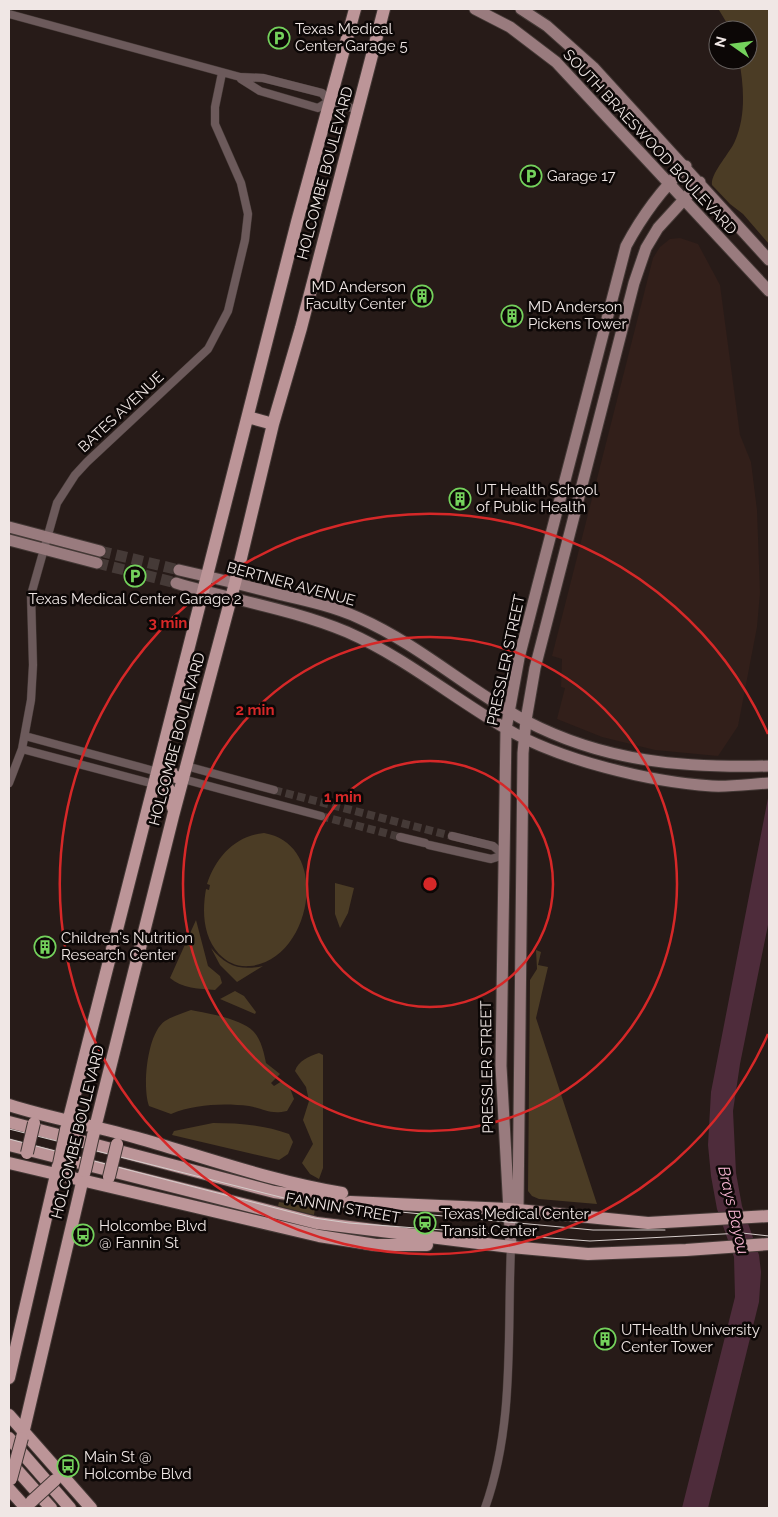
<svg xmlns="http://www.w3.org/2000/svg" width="778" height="1517" viewBox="0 0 778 1517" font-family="Raleway,sans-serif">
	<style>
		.built { fill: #321f1a }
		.green { fill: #4b3c25 }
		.water { fill: #4e2c3b }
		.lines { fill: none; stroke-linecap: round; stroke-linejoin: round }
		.street-tunnel { stroke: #453a37; stroke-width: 8; stroke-dasharray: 8 4; stroke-linecap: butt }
		.secondary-tunnel { stroke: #453a37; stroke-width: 11; stroke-dasharray: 11 5.5; stroke-linecap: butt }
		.street-casing { stroke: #433835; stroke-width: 9 }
		.secondary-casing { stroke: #433835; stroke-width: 13 }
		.primary-casing { stroke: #433835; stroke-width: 14 }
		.street { stroke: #6c5a5b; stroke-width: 8 }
		.secondary { stroke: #997b7e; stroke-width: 11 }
		.primary { stroke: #bc9598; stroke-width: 12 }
		.tram { stroke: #d5ccca; stroke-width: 1 }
		.primary-bridge-casing { stroke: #433835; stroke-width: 14; stroke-linecap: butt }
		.primary-bridge { stroke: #bc9598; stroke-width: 12 }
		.ring { fill: none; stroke: #d62828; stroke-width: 2.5 }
		.labels { text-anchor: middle; stroke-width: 5; stroke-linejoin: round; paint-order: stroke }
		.poi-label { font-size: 15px; fill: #f0e7e5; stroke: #0c0706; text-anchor: start }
		.street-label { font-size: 15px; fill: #f0e7e5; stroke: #0c0706 }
		.water-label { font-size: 16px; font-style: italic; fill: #f6b4d1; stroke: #0c0706 }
		.centre { fill: #d62828; stroke: #0c0706; stroke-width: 2.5 }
		.ring-label { font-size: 15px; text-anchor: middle; font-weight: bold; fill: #d62828; stroke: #0c0706; stroke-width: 5; stroke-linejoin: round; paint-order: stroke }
	</style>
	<rect width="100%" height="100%" fill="#271b18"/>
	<path class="built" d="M680 238 698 244 720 285 740 435 751 462 757 510 760 593 757 627 738 726 718 756 655 750 602 737 557 719 565 688 561 687 562 659 552 656 653 258 660 247 670 239Z"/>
	<path class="green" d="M720 9H769V244L743 214 730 204 712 185C710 174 730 153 735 141 746 116 744 86 739 60H748V30H731L719 10Z
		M264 833C333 845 311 961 250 966 237 967 228 963 219 954 203 936 202 912 206 889L209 890 210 885 207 884C216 857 235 836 264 833Z
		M335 883 354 888 348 913 340 928 335 914Z
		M196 920 208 966 220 976 222 983 215 990C200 989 181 988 170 978Z
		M211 948C226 966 240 971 263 966L237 982 220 965Z
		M536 950 541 952 538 965 548 967 536 1018 597 1204 539 1199 532 1196 528 1191 530 980 537 969Z
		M235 991 244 996 256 1012 255 1014 220 999Z
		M191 1010C207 1013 241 1019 253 1031 261 1039 264 1053 266 1063L280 1074 271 1083 274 1086 282 1081 290 1088 294 1099 287 1111C270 1115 265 1109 249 1106 224 1103 195 1104 171 1114L149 1106C142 1087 147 1033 165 1021 173 1016 183 1013 191 1010Z
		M319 1053 323 1055V1168L319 1179 310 1174 302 1163 313 1144 303 1120 309 1101 306 1087 295 1071C298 1061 309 1056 319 1053Z
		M213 1123C239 1123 265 1125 289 1134L293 1142 288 1154 279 1160 172 1135 174 1131Z
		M279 1202 315 1208 314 1215 278 1206Z"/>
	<path class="water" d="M769 793V920L740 1064 733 1111 736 1173 742 1206 759 1255 761 1272 759 1302 708 1508H682L735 1297 734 1257 717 1209 711 1176 708 1145 711 1092Z"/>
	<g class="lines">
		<path class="street-tunnel" d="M274 790 452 836
			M321 816 400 837"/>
		<path class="secondary-tunnel" d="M100 551 179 570
			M97 563 176 583"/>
		<g class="street-casing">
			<path id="street" d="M9 14 240 77 263 78 322 93 329 101 358 110
				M241 79 260 91 318 108 329 101
				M25 736 158 772
				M22 749 154 784
				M186 766 274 790
				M183 779 321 816
				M9 783 22 749 31 700 33 665 31 595 57 503 75 475 87 462 208 349 228 311 245 240 248 214 241 183 215 124V107L222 73
				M452 836 493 846 504 855
				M400 837 425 843
				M429 845 491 859 504 855
				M485 1508C515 1424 507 1335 511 1247"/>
		</g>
		<g class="secondary-casing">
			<path id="secondary" d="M475 9 510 27 556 62 769 291
				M521 9 547 26 593 67 769 260
				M9 527 100 551
				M9 540 97 563
				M179 570C214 578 248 586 282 595 308 601 335 607 359 618 420 645 468 690 526 721 605 762 683 768 769 766
				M176 583C232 600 292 609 347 632 404 657 452 697 505 728 559 760 650 782 712 786 731 787 751 784 769 783
				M513 1218 518 1210 523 753 526 720 535 668 634 283 646 248 658 228 700 182
				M511 1247 501 1066 506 729 519 658 538 584 626 246C642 216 661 190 686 166"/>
		</g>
		<g class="primary-casing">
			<path id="primary" d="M248 417 273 424
				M163 751 173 776 183 779
				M158 772 171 793 173 808
				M9 1105C52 1119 97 1126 141 1139 207 1158 274 1182 342 1193
				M9 1122 274 1192 341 1202
				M66 1130 297 222 355 9
				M93 1136 173 816 235 583 273 424 301 328 384 9
				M9 1145 317 1223 511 1247 588 1254 686 1250 769 1244
				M9 1163 319 1236 376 1245H427
				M350 1202 508 1209 648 1223 769 1216
				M9 1378 58 1166
				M9 1415 91 1508
				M9 1438 70 1508
				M22 1438 84 1174
				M9 1461 51 1508
				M9 1489 26 1508"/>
		</g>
		<use href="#street" class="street"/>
		<use href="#secondary" class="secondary"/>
		<use href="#primary" class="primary"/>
		<path class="tram" d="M9 1129 304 1203 593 1230H665
			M9 1139 314 1218 349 1223 590 1241 742 1233 769 1236"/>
		<g class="primary-bridge-casing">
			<path id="primary-bridge" d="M27 1153 34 1123
				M59 1164 66 1130
				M85 1171 93 1136
				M109 1177 117 1144
				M11 1479 22 1438
				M31 1502 55 1480"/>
		</g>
		<use href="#primary-bridge" class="primary-bridge"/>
	</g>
	<g class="ring">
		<circle cx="430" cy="884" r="123"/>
		<circle cx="430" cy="884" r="247"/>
		<path d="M768 1034A370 370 0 1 1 768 734"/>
	</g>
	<defs>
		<g id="parking-ring" transform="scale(1.125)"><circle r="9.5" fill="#0c0706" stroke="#74d25c" stroke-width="1.5"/><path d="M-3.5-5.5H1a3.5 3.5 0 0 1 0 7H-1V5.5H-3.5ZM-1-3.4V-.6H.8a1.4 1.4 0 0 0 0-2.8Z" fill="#74d25c"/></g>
		<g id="building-ring" transform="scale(1.125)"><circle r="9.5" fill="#0c0706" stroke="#74d25c" stroke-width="1.5"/><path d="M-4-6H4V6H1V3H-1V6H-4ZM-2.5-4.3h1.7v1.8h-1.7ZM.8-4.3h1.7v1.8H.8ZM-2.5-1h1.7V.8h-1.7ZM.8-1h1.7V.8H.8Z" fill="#74d25c"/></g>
		<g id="station-ring" transform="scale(1.125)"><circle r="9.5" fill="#0c0706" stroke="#74d25c" stroke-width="1.5"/><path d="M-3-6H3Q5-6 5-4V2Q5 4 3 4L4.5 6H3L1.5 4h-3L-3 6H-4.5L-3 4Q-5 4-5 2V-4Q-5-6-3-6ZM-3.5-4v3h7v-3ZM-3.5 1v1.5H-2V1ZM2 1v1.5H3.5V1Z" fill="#74d25c"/></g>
		<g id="bus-ring" transform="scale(1.125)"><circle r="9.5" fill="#0c0706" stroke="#74d25c" stroke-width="1.5"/><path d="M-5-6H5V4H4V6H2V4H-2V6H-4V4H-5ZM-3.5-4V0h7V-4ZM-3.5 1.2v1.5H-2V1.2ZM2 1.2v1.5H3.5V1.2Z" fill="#74d25c"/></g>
	</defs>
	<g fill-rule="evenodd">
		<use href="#parking-ring" x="279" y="38"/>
		<use href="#parking-ring" x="531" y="176"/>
		<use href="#building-ring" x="422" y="296"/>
		<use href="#building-ring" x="512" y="316"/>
		<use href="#building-ring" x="460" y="499"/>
		<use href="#parking-ring" x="135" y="576"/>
		<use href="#building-ring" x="45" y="947"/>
		<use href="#station-ring" x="425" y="1223"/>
		<use href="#bus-ring" x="83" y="1235"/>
		<use href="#building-ring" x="605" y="1339"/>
		<use href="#bus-ring" x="68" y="1466"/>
	</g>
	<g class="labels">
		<g class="poi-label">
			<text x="295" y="34">Texas Medical<tspan x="295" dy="17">Center Garage 5</tspan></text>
			<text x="547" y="181">Garage 17</text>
			<text x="406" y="292" text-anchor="end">MD Anderson<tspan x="406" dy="17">Faculty Center</tspan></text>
			<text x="528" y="312">MD Anderson<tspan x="528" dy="17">Pickens Tower</tspan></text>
			<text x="476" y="495">UT Health School<tspan x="476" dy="17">of Public Health</tspan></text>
			<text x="135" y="604" text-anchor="middle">Texas Medical Center Garage 2</text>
			<text x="61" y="943">Children's Nutrition<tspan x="61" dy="17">Research Center</tspan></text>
			<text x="441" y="1219">Texas Medical Center<tspan x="441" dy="17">Transit Center</tspan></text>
			<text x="99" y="1231">Holcombe Blvd<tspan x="99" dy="17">@ Fannin St</tspan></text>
			<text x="621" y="1335">UTHealth University<tspan x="621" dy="17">Center Tower</tspan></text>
			<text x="84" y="1462">Main St @<tspan x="84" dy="17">Holcombe Blvd</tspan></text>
		</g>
		<g class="street-label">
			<text transform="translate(650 142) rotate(47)" y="5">SOUTH BRAESWOOD BOULEVARD</text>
			<text transform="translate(325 173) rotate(-75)" y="5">HOLCOMBE BOULEVARD</text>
			<text transform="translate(121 412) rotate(-43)" y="5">BATES AVENUE</text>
			<text transform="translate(291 584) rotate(15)" y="5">BERTNER AVENUE</text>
			<text transform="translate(506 660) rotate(-78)" y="5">PRESSLER STREET</text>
			<text transform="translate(177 739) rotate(-75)" y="5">HOLCOMBE BOULEVARD</text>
			<text transform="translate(487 1067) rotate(-91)" y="5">PRESSLER STREET</text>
			<text transform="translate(78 1132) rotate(-76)" y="5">HOLCOMBE BOULEVARD</text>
			<text transform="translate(343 1208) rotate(10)" y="5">FANNIN STREET</text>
		</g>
		<g class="water-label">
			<text transform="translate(734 1210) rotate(77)" y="6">Brays Bayou</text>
		</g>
	</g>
	<circle cx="430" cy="884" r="8" class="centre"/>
	<g class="ring-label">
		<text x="168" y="628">3 min</text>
		<text x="255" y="715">2 min</text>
		<text x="343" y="802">1 min</text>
	</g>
	<rect width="778" height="1517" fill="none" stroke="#f0e7e5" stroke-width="20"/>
	<g transform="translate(733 45) rotate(284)"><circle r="24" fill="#0c0706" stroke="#67615f"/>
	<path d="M0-4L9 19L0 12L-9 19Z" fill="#74d25c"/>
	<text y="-8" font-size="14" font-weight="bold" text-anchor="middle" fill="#f0e7e5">N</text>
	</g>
</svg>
